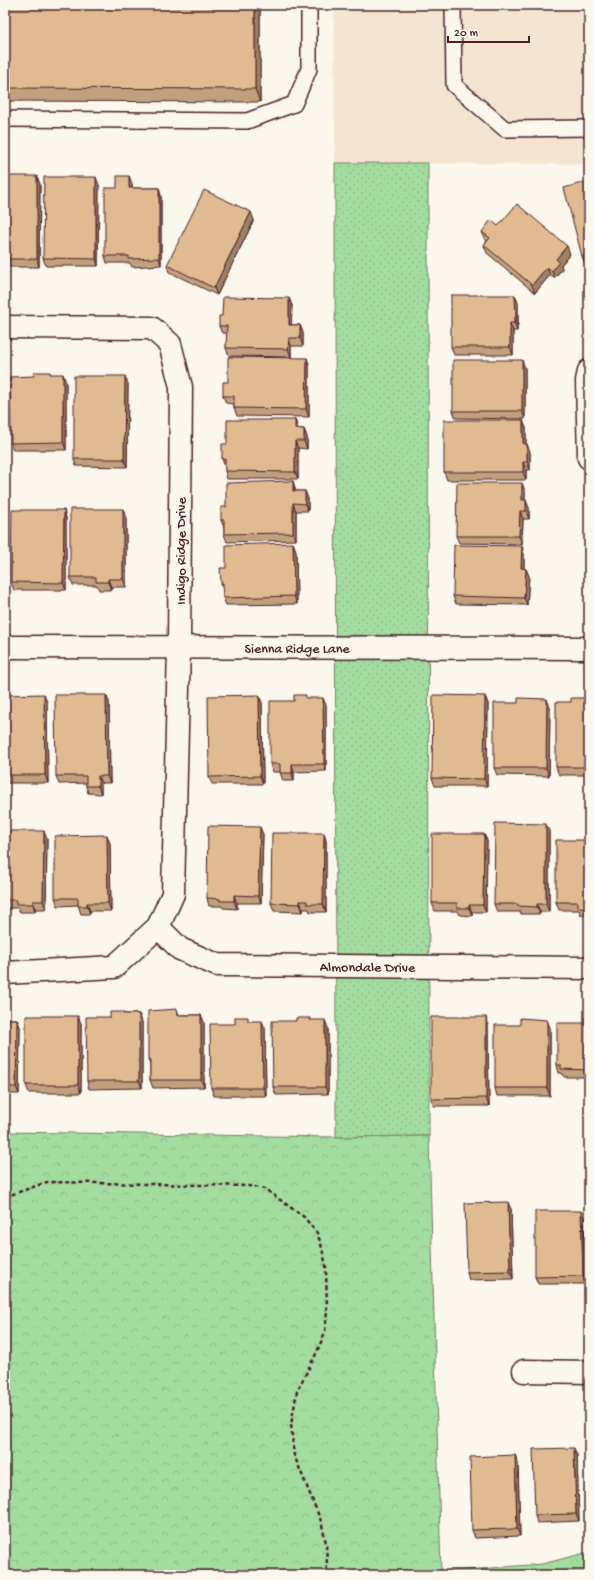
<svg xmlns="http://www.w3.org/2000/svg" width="594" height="1580" viewBox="0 0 594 1580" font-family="'Gochi Hand',sans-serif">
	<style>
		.built { fill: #f3e5d1 }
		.grass { fill: url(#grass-dots); stroke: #767e66 }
		.park { fill: url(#park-crowns); stroke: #767e66 }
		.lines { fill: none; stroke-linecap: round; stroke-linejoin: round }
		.lane-casing { stroke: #4a1f2b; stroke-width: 18 }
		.street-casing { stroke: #4a1f2b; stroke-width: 25 }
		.path { stroke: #4a1f2b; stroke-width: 2.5; stroke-dasharray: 4 3; stroke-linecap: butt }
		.lane { stroke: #fbf7ec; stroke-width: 15 }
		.street { stroke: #fbf7ec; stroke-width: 22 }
		.wall { fill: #c1a17d; stroke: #4a1f2b }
		.shaded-wall { fill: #9d8366; stroke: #4a1f2b }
		.building { fill: #e0bb91; stroke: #4a1f2b }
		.labels { text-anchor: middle; stroke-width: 3; stroke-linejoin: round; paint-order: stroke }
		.street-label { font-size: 14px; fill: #4a1f2b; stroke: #fbf7ec }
	</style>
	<defs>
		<pattern id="grass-dots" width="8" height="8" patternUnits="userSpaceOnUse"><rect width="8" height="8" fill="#a3dca0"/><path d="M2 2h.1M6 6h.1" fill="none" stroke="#8ebc8a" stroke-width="1.8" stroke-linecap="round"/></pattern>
		<pattern id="park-crowns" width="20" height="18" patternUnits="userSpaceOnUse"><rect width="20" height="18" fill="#a3dca0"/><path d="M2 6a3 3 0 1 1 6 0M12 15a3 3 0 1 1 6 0" fill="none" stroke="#8ebc8a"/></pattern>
	</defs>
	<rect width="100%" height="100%" fill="#fbf7ec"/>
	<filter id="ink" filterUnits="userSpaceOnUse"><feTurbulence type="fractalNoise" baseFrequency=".025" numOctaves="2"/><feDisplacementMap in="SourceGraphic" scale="8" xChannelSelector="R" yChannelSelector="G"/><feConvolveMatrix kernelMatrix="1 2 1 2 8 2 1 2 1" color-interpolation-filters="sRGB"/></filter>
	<g filter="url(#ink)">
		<path class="built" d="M334 5H589V164L335 163Z"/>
		<path class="grass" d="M335 163H428L429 1136 336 1137Z"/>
		<path class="park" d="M5 1132 336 1137 429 1136 441 1572 542 1564 589 1552V1575H5Z"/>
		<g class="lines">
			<g class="lane-casing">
				<path id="lane" d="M453 5 454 85 505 129 589 128
					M5 119 247 121 294 104 309 69V5"/>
			</g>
			<g class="street-casing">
				<g id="street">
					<path d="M5 327 152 328 170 344 181 387 179 647 173 894 158 927 114 967 5 973"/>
					<path d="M589 371 587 381 589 458"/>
					<path id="s1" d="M5 647 589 648"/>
					<path id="s2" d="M158 927 180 949 217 965 589 968"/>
					<path d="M524 1371 589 1372"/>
				</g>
			</g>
			<path class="path" d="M5 1197 47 1182 250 1186 265 1189 304 1217 317 1233 321 1244 326 1266 327 1312 325 1332 317 1352 297 1391 291 1425 294 1455 321 1521 326 1543 327 1565 326 1575"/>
			<use href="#lane" class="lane"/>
			<use href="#street" class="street"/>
		</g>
		<path class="wall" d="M5 5H260V102L5 101Z
			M5 176 40 184 39 267H5Z
			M129 176 132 184V188H159L161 196V265L132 267 130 263H107L105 256 117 188Z
			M589 181V263L585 264 582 256Z
			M99 185 98 266H46L43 258Z
			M254 220 217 295 169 272 167 265Z
			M498 226 570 254 561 265 562 269 554 278 550 275 535 293 487 253 484 245 487 241 485 239 482 232Z
			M515 295 518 303V325H517V331H513V355H454L451 347Z
			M292 305 291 325H300L303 333V346H291V357L229 356 226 348 227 333H222L219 326 222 316Z
			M307 358 309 365V417L237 416 234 408V404L226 403 223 396 228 382Z
			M525 368V419L456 418 453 411Z
			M51 374 66 382V450H13L11 443 34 376Z
			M128 384 127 467 76 466 74 459Z
			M295 420 298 429H304L307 437V449L298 448V479H227L225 471V467L222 459 227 444Z
			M526 428V444L530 452V470H526V480H447L444 472Z
			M293 481 295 489V491H305L308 499V511H296V540L227 542 224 534V528L221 520 226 507Z
			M525 491V500L529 508V519H523L522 544 459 543 456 536Z
			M64 510 66 518V590H14L11 582Z
			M126 517V587H111V590H99L97 585H73L70 577Z
			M293 543 296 551 297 604 226 605 223 598V591L221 583 226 568Z
			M524 554V569H526L529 576 527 605 456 604 453 596Z
			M5 695 47 702 48 783H5Z
			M106 695 109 702 110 783H101V794L88 793 86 786V783L59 784 56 776Z
			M259 695 262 703 263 784H212L209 777Z
			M485 696 488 704 487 786H435L432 778Z
			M294 701 326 705V771L294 772V781H283L280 772H273L270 764Z
			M587 704H589V775H559L556 767Z
			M550 707 549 776 497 775 494 768Z
			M5 831 47 839 46 909H35V912H19L18 908H5Z
			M549 831V912H540V914H521L520 912H497L494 904Z
			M324 833 326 841V912H310L309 909H303V912L274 911 271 903Z
			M263 834 261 903H237V909L223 908 222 906H209L207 898Z
			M484 834 487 841 486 912H472V916L460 915 458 911H435L432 903Z
			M589 840V915H581L579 910H559L556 902Z
			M110 843 111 911H90V914H81L78 905 58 906 55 898Z
			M177 1009 179 1015H201L204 1022V1087L153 1088 150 1080V1065L148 1059Z
			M124 1014H139L142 1022V1088L89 1089 87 1081 110 1017Z
			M310 1018 311 1020 328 1028V1094L276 1095 273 1087 296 1021Z
			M589 1018V1077H564L562 1073H559L557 1065 585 1023Z
			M5 1019H17L20 1027 19 1094H5Z
			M547 1020 550 1028V1096H497L495 1088Z
			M249 1021 265 1028 266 1096H214L211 1088 235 1024Z
			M81 1023V1093H29L26 1085Z
			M488 1025 489 1106H434L431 1099Z
			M511 1209 513 1279 469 1280 467 1272Z
			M584 1218 586 1284H538L535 1277Z
			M515 1455 518 1463 520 1536 475 1538 472 1530Z
			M577 1455 579 1521 537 1523 535 1515Z"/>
		<path class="shaded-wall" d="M255 5H260V102L255 89Z
			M37 176 40 184 39 267 37 259Z
			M129 176 132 184V196L129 188Z
			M96 177 99 185 98 266 96 259Z
			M159 188 161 196V265L159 258Z
			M251 212 254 220 217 295 214 288Z
			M567 246 570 254 561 265 562 269 554 278 552 271 556 259Z
			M547 267 550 275 535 293 532 285Z
			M515 295 518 303V325L516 318Z
			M289 298 292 305 291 333 289 325Z
			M514 318 517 325V331L514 323Z
			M510 323 513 331V355L510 347Z
			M300 325 303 333V346L300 338Z
			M289 338 291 346V357L288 349Z
			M307 358 309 365V417L306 409Z
			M522 360 525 368V419L522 411Z
			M63 374 66 382V450L63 442Z
			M125 376 128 384 127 467 124 459Z
			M295 420 298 428V437L295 429Z
			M523 420 526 428V452L523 444Z
			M304 429 307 437V449L304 441Z
			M295 441 298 448V479L295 472Z
			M527 444 530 452V470L527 462Z
			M523 462 526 470V480L523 472Z
			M293 481 295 489V499L293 491Z
			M522 483 525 491V508L522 500Z
			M305 491 308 499V511L305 504Z
			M526 500 529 508V519L526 511Z
			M293 503 296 511V540L293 533Z
			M123 509 126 517V587L123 579Z
			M64 510 66 518V590L63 583Z
			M520 511 523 519 522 544 519 536Z
			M293 543 296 551 297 604 294 596Z
			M522 546 524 554V576L521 568Z
			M526 569 529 576 527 605 524 598Z
			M108 579 111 587V590L108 582Z
			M44 694 47 702 48 783 45 775Z
			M106 695 109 702 110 783 107 776Z
			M259 695 262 703 263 784 260 776Z
			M485 696 488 704 487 786 484 779Z
			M323 698 326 705V771L324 764Z
			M547 699 550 707 549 776 546 768Z
			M292 764 294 772V781L292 773Z
			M98 776 101 783V794L98 786Z
			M546 824 549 831V912L546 904Z
			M260 827 263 834 261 903 258 896Z
			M44 831 47 839 46 909 43 901Z
			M324 833 326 841V912L323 904Z
			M484 834 487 841 486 912 483 905Z
			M107 835 110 843 111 911 108 903Z
			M234 895 237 903V909L234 901Z
			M33 901 35 909V912L33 904Z
			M300 901 303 909V912L300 904Z
			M87 903 90 911V914L87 906Z
			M537 904 540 912V914L537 907Z
			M469 905 472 912V916L469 908Z
			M139 1014 142 1022V1088L139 1081Z
			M201 1015 204 1022V1087L201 1080Z
			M78 1016 81 1023V1093L78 1085Z
			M486 1017 488 1025 489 1106 486 1098Z
			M17 1019 20 1027 19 1094 16 1087Z
			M325 1020 328 1028V1094L325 1087Z
			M547 1020 550 1028V1096L547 1088Z
			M262 1021 265 1028 266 1096 263 1088Z
			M508 1202 511 1209 513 1279 510 1271Z
			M581 1211 584 1218 586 1284 583 1276Z
			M574 1448 577 1455 579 1521 576 1514Z
			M515 1455 518 1463 520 1536 517 1529Z"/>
		<path class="building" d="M5 5H255V89L5 88Z
			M5 176H37V259H5Z
			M117 176H129V188H159V258L129 259V256H105V188H117Z
			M44 177H96V259L43 258Z
			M589 181V255L582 256 564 188Z
			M204 190 251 212 214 288 167 265Z
			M517 204 567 246 556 259 559 262 552 271 547 267 532 285 484 245 490 238 482 232 491 220 498 226Z
			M451 295H515L516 318H514V323H510V347H451Z
			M223 297 289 298V325H300V338H289L288 349 226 348 227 326H219V316H222Z
			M228 357 307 358 306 409 234 408V396H223V382H228Z
			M453 360H522V411H453Z
			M34 372H50V374H63V442L11 443 10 377 34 376Z
			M74 376H125L124 459H74Z
			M227 420H295V429H304V441H295V472L225 471V459H222V444H227Z
			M444 420H523V444H527V462H523V472H444Z
			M293 481V491H305V504L293 503V533L224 534V520H221V507H226V483Z
			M457 483H522V500H526V511H520L519 536H456Z
			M70 509H123V579H108V582H96V577H70Z
			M12 510H64L63 583 11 582Z
			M293 543 294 596 223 598V583H221L220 568H226V545Z
			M454 545 522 546 521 568 526 569 524 598 453 596Z
			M44 694 45 775H5V695Z
			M55 695H106L107 776H98V786H86V776H56Z
			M259 695 260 776 209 777 208 696Z
			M294 695H306V698H323L324 764H292V773H280V764H270V701H294Z
			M433 695 485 696 484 779 432 778Z
			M518 698 547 699 546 768H494V703H518Z
			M571 698H585V704H589V767H556V702H571Z
			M495 823 546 824V904H537V907L518 906V904H494Z
			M208 826 260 827 258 896 234 895V901H220V899L207 898Z
			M5 831H44L43 901H33V904H16V900H5Z
			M272 833H324L323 904H307V901H300V904L271 903Z
			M432 834H484L483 905H469V908H457V903H432Z
			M107 835 108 903H87V906H78V898H55V836Z
			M556 840H589V908L578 907V902H556Z
			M177 1009V1015H201V1080H150V1059H148V1011Z
			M110 1012H123V1014H139V1081H87L86 1017H110Z
			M26 1016H78V1085H26Z
			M235 1017H248V1021H262L263 1088H211L210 1024H235Z
			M431 1017H486V1098L431 1099Z
			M296 1018H310V1020H325V1087H273L272 1021H296Z
			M520 1018 547 1020V1088H495V1025H520Z
			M585 1018H589V1070L561 1069V1065H557V1023H585Z
			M5 1019H17L16 1087H5Z
			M508 1202 510 1271 467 1272 465 1203Z
			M535 1211H581L583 1276 535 1277Z
			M574 1448 576 1514 535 1515 533 1449Z
			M515 1455 517 1529 472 1530 470 1457Z"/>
	</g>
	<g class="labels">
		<g class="street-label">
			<text transform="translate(180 551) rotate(-90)" y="5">Indigo Ridge Drive</text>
			<text dy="5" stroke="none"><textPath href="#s1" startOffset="292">Sienna Ridge Lane</textPath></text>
			<text dy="5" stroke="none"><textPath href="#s2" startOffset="222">Almondale Drive</textPath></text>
		</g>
	</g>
	<rect width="594" height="1580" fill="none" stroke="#fbf7ec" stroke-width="20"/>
	<rect x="10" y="10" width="574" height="1560" fill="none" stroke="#4a1f2b" stroke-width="1.5" filter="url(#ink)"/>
	<path d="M448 36v6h81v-6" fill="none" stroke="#4a1f2b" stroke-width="2"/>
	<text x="454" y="36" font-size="12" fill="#4a1f2b" stroke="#fbf7ec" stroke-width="3" paint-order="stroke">20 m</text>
</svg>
